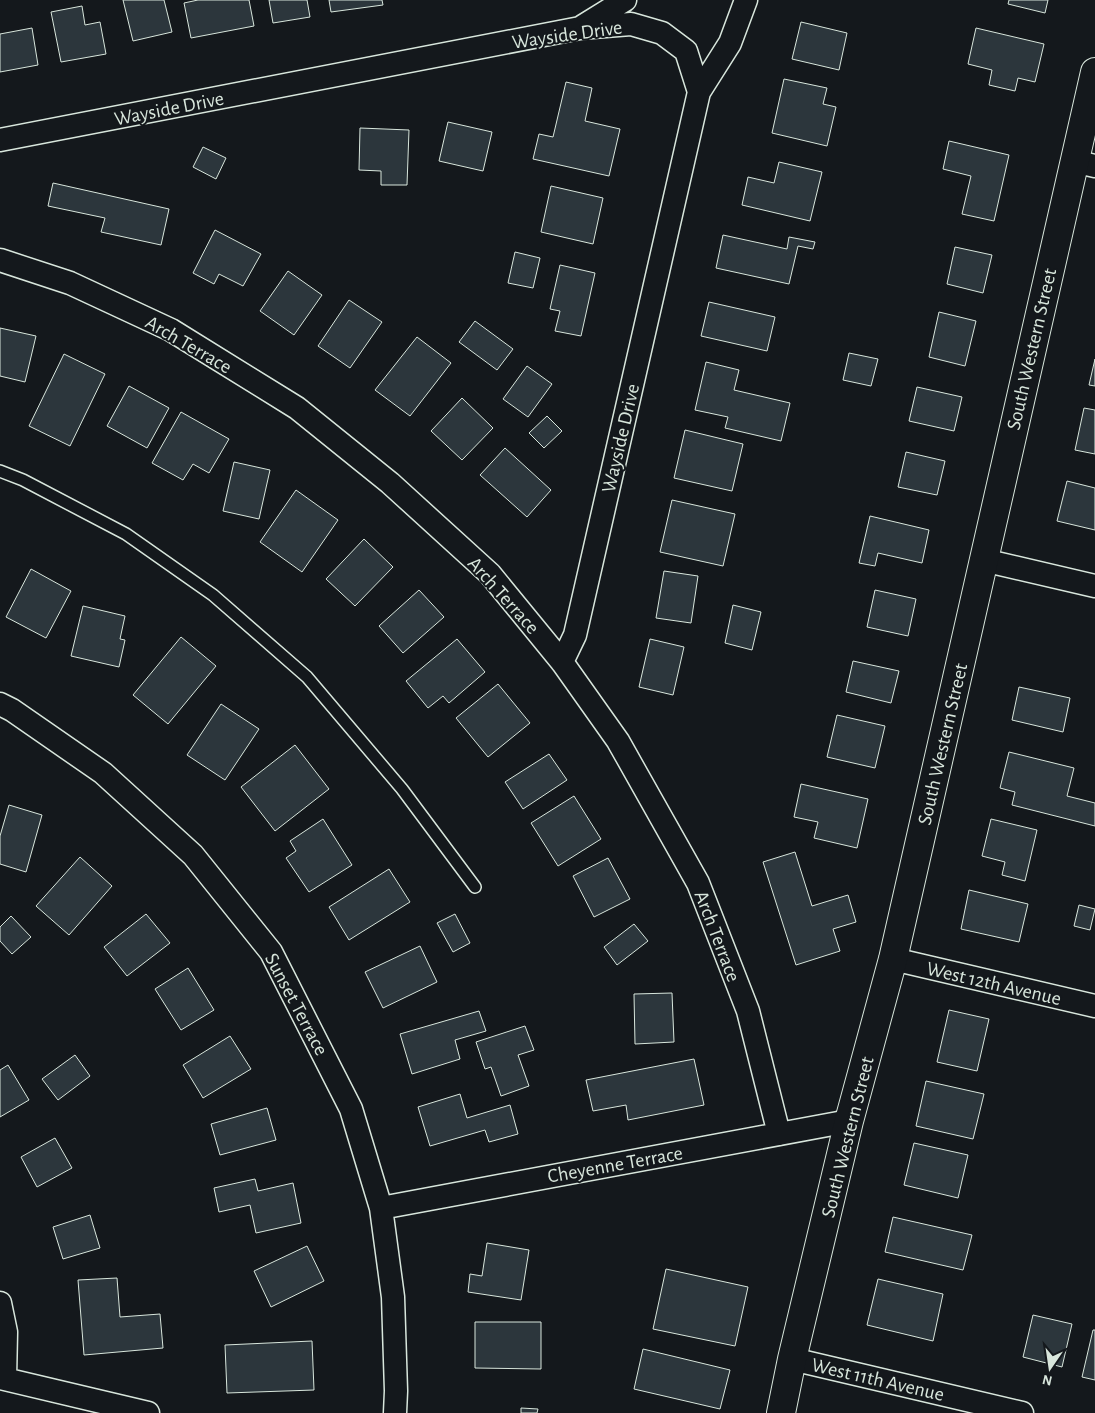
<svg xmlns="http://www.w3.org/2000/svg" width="1095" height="1413" viewBox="0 0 1095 1413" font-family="'Alegreya Sans',sans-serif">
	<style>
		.building { fill: #2c363c; stroke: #d8e6dc }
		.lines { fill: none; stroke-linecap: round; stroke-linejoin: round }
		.service-casing { stroke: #d8e6dc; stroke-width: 14 }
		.minor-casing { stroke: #d8e6dc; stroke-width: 25 }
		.secondary-casing { stroke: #d8e6dc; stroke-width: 30 }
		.service { stroke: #14181c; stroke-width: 11 }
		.minor { stroke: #14181c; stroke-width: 22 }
		.secondary { stroke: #14181c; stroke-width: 28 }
		.labels { text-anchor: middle; stroke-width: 4; stroke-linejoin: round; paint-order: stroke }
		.street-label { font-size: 20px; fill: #d8e6dc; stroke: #14181c }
	</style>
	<rect width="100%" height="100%" fill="#14181c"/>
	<path class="building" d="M123 0H164L172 32 133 41Z
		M198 0H249L254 26 191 38 184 3Z
		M269 0H307L310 17 273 23Z
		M329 0H382L383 5 331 12Z
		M1009 0H1048L1045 13 1008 4Z
		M82 6 85 25 100 22 106 54 61 62 51 12Z
		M801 22 847 33 839 70 792 59Z
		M32 28 38 65 0 72V34Z
		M976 28 1044 44 1035 82 1018 78 1015 91 989 85 992 70 968 64Z
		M784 79 827 88 823 104 836 107 827 146 772 133Z
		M566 82 592 88 585 121 620 129 609 176 533 159 539 134 553 137Z
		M448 122 492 132 483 171 439 161Z
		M360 128 409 130 407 185H381V171L359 170Z
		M949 141 1009 155 994 221 962 214 971 176 943 169Z
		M203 147 226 158 216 179 193 167Z
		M779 162 822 172 810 221 742 205 748 177 774 183Z
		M53 183 169 209 161 245 101 232 105 218 48 206Z
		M551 186 603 198 593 244 541 232Z
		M215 230 261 254 243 286 219 274 214 284 193 273Z
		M723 235 787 249 789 237 815 242 813 249 798 246 789 284 716 268Z
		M955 247 992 255 983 293 947 284Z
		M515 252 540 258 533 288 508 283Z
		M560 265 595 273 581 336 555 331 560 311 550 309Z
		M288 271 322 295 294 335 260 311Z
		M349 300 382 322 350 368 318 346Z
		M709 302 775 317 767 351 701 336Z
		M939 312 976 321 965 366 929 357Z
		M475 321 513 349 497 370 459 342Z
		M0 328 36 336 25 382 0 376Z
		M417 337 451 363 410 416 375 390Z
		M849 353 878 359 871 386 843 380Z
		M64 354 105 374 70 446 29 426Z
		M1095 359V386L1089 385Z
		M706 362 739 370 734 390 790 403 781 441 725 428 728 417 695 410Z
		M527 366 552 384 528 417 503 399Z
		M129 386 169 408 147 448 107 426Z
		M917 387 962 397 954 431 909 421Z
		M462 398 493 428 462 460 431 431Z
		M1084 408 1095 410V454L1075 450Z
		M181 412 229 439 209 473 193 464 183 480 152 463Z
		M547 416 562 431 544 448 529 433Z
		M685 430 743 444 732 491 674 478Z
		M505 448 551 490 527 517 480 475Z
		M906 452 945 461 937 495 898 487Z
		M234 462 270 470 259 519 223 511Z
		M1067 481 1095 488V530L1057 521Z
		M296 490 338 520 302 572 260 542Z
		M672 500 735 514 723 566 660 552Z
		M870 516 929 530 922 563 878 553 875 566 859 563Z
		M364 539 393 567 355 606 326 579Z
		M31 569 71 591 46 638 6 617Z
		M664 571 698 576 691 623 656 618Z
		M419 590 444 617 403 653 379 626Z
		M875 590 916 599 908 636 867 627Z
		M733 605 761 612 752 650 725 643Z
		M83 606 125 616 120 639 125 640 119 667 71 656Z
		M181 637 216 666 168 724 133 695Z
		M457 639 485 672 449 703 443 696 428 708 406 681Z
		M650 639 684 647 673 695 639 687Z
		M853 661 899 671 891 703 846 692Z
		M498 684 530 723 488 757 456 718Z
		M1019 687 1070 698 1063 732 1012 720Z
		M221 704 259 729 225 780 187 755Z
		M837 715 885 726 875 768 827 757Z
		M295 745 329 789 275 831 241 787Z
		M1009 752 1074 768 1067 796 1095 803V826L1012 805 1015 792 1000 788Z
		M549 754 567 780 523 809 505 782Z
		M801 784 868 799 857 848 814 838 818 822 794 817Z
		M574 796 601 839 558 866 531 823Z
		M9 805 42 815 26 872 0 864V836Z
		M323 819 352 865 309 892 286 858 296 851 290 841Z
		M991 819 1037 830 1025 881 1002 875 1005 862 982 856Z
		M795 852 812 906 848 895 856 922 833 929 840 951 796 965 763 862Z
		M80 857 112 886 69 935 36 906Z
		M608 858 630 899 594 917 573 876Z
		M389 869 410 902 349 940 329 907Z
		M969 890 1028 904 1019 942 961 929Z
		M1079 905 1095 909 1090 930 1074 926Z
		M146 914 170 943 127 976 104 947Z
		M455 914 470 943 453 952 437 923Z
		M11 916 31 937 12 954 0 941V927Z
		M634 924 648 941 617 965 604 947Z
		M420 946 437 982 383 1008 365 972Z
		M188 968 214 1010 181 1030 155 989Z
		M672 993 674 1042 635 1044 634 994Z
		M949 1010 989 1019 977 1071 937 1062Z
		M479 1011 486 1031 455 1040 460 1059 412 1074 400 1034Z
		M525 1026 534 1050 518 1055 529 1086 501 1096 491 1067 485 1069 476 1042Z
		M230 1036 251 1069 203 1098 183 1065Z
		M75 1055 90 1076 58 1100 42 1079Z
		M694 1059 704 1105 628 1120 626 1105 593 1111 586 1080Z
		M8 1065 29 1100 0 1117V1070Z
		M926 1081 984 1094 973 1139 916 1126Z
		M460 1094 467 1118 510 1105 518 1134 489 1142 485 1130 430 1146 418 1107Z
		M267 1108 276 1140 220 1155 211 1124Z
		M55 1138 72 1168 37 1187 21 1157Z
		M914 1143 968 1155 958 1198 904 1185Z
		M255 1179 258 1191 293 1183 301 1223 256 1233 250 1205 219 1212 214 1188Z
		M90 1215 100 1248 63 1259 53 1227Z
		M893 1217 972 1235 963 1270 885 1252Z
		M487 1243 529 1250 521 1300 468 1292 470 1274 482 1276Z
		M307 1246 324 1281 271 1307 254 1271Z
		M666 1269 748 1287 735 1346 653 1329Z
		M117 1278 120 1317 160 1314 163 1348 84 1355 78 1280Z
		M878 1279 943 1294 933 1341 867 1325Z
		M1033 1315 1072 1324 1062 1367 1023 1357Z
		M475 1322H541V1369L475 1368Z
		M1093 1330H1095V1380L1082 1377Z
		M312 1341 314 1390 227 1393 225 1345Z
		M643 1349 730 1370 720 1409 634 1389Z
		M521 1408 538 1409 537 1413H521Z"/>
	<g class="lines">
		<g class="service-casing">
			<path id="service" d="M0 471 23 480 126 534 213 595 307 677 402 789 475 887"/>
		</g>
		<g class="minor-casing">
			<path id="minor" d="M583 26 625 0
				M699 92 730 43 746 0
				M0 140 580 28 631 24 662 33 686 51 699 92 575 635 562 662
				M1074 161 1095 166
				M0 260 70 283 171 330 297 408 390 483 490 574 562 662 618 741 698 883 748 1011 779 1134
				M983 560 1095 586
				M0 704 12 710 103 773 193 855 271 952 351 1109 381 1208 393 1297 396 1391 395 1413
				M893 959 1095 1006
				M381 1208 849 1121
				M0 1303 6 1332 5 1379
				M792 1359 1022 1413
				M0 1378 148 1413"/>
		</g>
		<g class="secondary-casing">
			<path id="secondary" d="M781 1413 792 1359 849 1121 893 959 1095 72"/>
		</g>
		<use href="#service" class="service"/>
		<use href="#minor" class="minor"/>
		<use href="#secondary" class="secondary"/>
	</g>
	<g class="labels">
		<g class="street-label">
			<text transform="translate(567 34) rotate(-8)" y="7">Wayside Drive</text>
			<text transform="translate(169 108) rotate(-11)" y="7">Wayside Drive</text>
			<text transform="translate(189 344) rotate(30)" y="7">Arch Terrace</text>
			<text transform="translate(1031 349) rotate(-77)" y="7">South Western Street</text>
			<text transform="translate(620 438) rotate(-77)" y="7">Wayside Drive</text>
			<text transform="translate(504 595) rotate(48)" y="7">Arch Terrace</text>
			<text transform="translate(942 744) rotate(-77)" y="7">South Western Street</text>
			<text transform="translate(718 936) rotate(69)" y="7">Arch Terrace</text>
			<text transform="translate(994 983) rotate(13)" y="7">West 12th Avenue</text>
			<text transform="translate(297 1004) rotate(62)" y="7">Sunset Terrace</text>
			<text transform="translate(847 1137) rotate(-76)" y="7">South Western Street</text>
			<text transform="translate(615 1164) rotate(-10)" y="7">Cheyenne Terrace</text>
			<text transform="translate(878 1379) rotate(13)" y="7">West 11th Avenue</text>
		</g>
	</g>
	<g transform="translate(1050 1368) rotate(193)" stroke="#14181c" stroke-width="4" paint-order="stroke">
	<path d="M0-4L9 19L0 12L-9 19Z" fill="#d8e6dc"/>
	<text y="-8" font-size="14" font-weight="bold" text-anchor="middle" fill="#d8e6dc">N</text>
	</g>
</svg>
